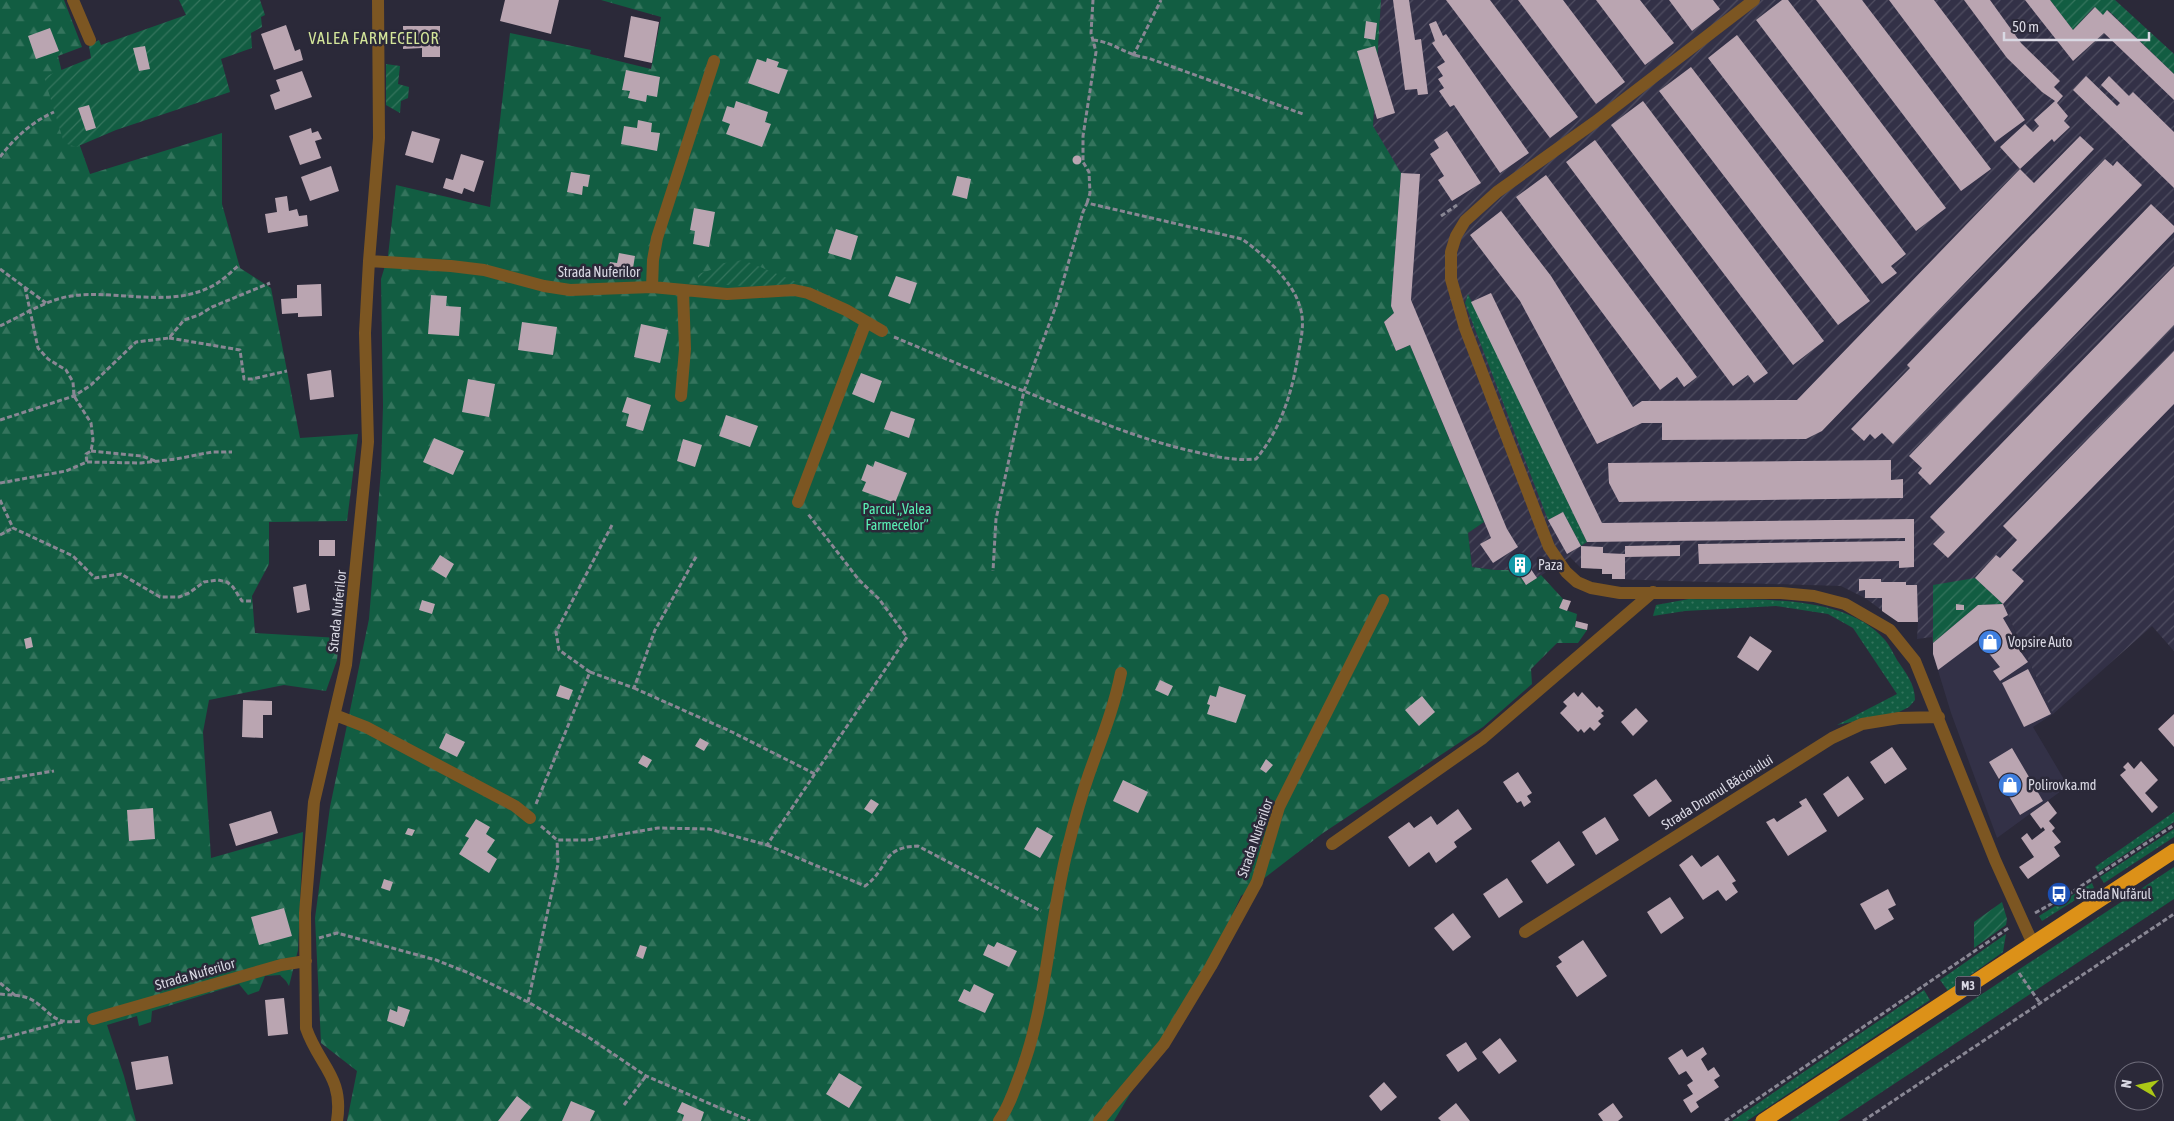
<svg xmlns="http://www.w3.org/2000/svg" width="2174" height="1121" viewBox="0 0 2174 1121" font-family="'Asap Condensed',sans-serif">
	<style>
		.built { fill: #333147 }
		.industrial { fill: url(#industrial-furrows) }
		.grass { fill: url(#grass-dots) }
		.forest { fill: url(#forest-firs) }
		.garden { fill: url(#garden-furrows) }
		.building { fill: #baa5b1 }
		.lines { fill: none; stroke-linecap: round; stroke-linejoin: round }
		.path { stroke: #898794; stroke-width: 3; stroke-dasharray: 5 2.5; stroke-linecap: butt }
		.minor { stroke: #7c5622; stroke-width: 12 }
		.highway { stroke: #dc9118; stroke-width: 15 }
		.labels { text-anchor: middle; stroke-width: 5; stroke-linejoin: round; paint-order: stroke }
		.shield { fill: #2b2939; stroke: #a5a4b0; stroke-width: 1 }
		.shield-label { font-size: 12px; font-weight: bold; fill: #d9d8e3 }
		.street-label { font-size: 14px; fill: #d9d8e3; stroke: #2b2939 }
		.park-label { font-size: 14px; fill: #59f2b6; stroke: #2b2939 }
		.poi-label { font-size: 14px; fill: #d9d8e3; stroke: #2b2939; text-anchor: start }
		.quarter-label { font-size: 16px; letter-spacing: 1px; fill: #d4e69a; stroke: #2b2939 }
	</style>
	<defs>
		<pattern id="industrial-furrows" width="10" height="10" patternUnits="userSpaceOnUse" patternTransform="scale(1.25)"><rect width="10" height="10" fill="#333147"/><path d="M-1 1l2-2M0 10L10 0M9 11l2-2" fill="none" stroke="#504e61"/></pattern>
		<pattern id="grass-dots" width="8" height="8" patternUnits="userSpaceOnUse" patternTransform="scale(1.25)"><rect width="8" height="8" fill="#125d42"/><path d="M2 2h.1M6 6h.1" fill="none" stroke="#34745d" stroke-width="1.8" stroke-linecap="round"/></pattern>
		<pattern id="forest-firs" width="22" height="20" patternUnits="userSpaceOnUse" patternTransform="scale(1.25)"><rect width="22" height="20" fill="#125d42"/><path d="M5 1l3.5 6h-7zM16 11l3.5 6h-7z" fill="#34745d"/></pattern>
		<pattern id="garden-furrows" width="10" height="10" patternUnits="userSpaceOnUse" patternTransform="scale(1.25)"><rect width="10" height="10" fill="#125d42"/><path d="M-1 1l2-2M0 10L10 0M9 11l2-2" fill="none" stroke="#34745d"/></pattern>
	</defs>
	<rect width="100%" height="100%" fill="#2b2939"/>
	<path class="built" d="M2003 604 2053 714 2033 727 2068 786 1997 838 1951 713 1933 654V643L1978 605Z"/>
	<path class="industrial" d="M1381 0H2115L2174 54V651L2152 626 2053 714 2003 604 1978 605 1933 643 1932 637 1917 639 1918 622H1898L1865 598 1841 586 1612 579V574H1602V569L1581 568 1570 557 1526 585 1516 570H1495L1472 567 1468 533 1484 522 1410 345 1396 351 1384 322 1373 126Z"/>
	<path class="grass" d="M1468 294 1587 542 1581 546 1563 512 1548 520 1465 303Z
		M1689 599C1748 601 1843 591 1885 640 1890 646 1893 653 1897 660 1906 673 1915 684 1915 700L1909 707 1899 712 1837 725 1897 694 1853 628 1828 614 1776 606 1685 611 1653 616 1656 605Z
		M2174 812V822L2098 872 2095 867Z
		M2174 829V837L2104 883 2100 877Z
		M2174 867V899L1838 1121H1790Z
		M2092 883 2094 888 2042 921 2039 916Z
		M2006 934 2003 952 1948 991 1940 980Z
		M1924 990 1930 1000 1747 1121H1732Z"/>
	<path class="forest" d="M0 0H64L82 47 58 56 80 146 90 174 222 133V204L240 268 271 288 300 438 358 434 347 521 269 522V564L252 596 255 633 339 638 337 660 326 691 284 685 209 700 203 732 211 858 303 832 298 950 289 986 286 981 280 975 265 976 259 991 248 995 239 984 152 1011 151 1022 139 1026 137 1016 107 1025 124 1076 136 1121H0Z
		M601 0H1381L1373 126 1401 173 1391 306 1394 313 1384 322 1396 351 1410 345 1484 522 1468 533 1472 567 1495 570H1516L1526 585 1541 575 1563 599 1560 608 1577 614 1575 627 1587 630 1578 643H1557L1531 669 1532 684 1483 727 1323 833 1241 896 1220 942 1114 1121H347L357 1071 321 1043 315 918 330 807 369 619 381 470 383 406 381 279 388 256 396 185 490 207 510 33 591 50 590 54 651 69 661 17Z"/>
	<path class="garden" d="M179 0H260L265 15 261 17 262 27 251 33 252 48 221 59 230 92 116 130 76 147 64 143 44 77 91 58 89 46 99 40 101 45 186 15Z
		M2050 0H2115L2174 54V74L2108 10 2103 15 2094 7 2073 30Z
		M386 64 400 66 398 84 409 87 408 98 401 101 400 113 386 105Z
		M743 260 838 299 756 287 698 283V274L717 268 718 264Z
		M1975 578 2003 604 1978 605 1933 643V585Z
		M2002 902 2007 919 2006 925 1974 948V922Z"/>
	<path class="building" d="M505 0H559L551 34 500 21Z
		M1393 0H1409L1415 40 1421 39 1428 94 1418 95 1417 89 1405 90Z
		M1446 0H1490L1578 117 1550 138Z
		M1518 0H1563L1625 82 1596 104Z
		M1596 0H1640L1674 43 1645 65Z
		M1669 0H1713L1720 9 1692 31Z
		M1782 0H1788L1946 208 1916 231 1756 20Z
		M1816 0H1862L1991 169 1961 191Z
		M1889 0H1934L2025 120 1995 142Z
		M1964 0H1990L2021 43 2060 81 2054 87 2063 96 2057 103 2068 116 2064 121 2070 127 2054 142 2052 139 2020 169 2000 147 2025 124 2033 132 2039 126 2034 120 2055 101 2042 92 2007 58Z
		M2025 0H2050L2073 30 2095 7 2103 15 2107 10 2174 74V100L2104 33 2073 61Z
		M631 16 659 22 652 63 624 57Z
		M1366 21 1377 23 1375 40 1364 38Z
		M1436 21 1443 36 1446 34 1529 153 1500 173 1454 105 1450 107 1439 91 1444 88 1438 79 1443 76 1437 67 1445 62 1432 43 1435 41 1429 24Z
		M286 25 295 51 300 49 303 60 274 70 261 34Z
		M403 26H440V57H422V48L403 49Z
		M50 28 59 51 36 59 28 36Z
		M1737 35 1906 254 1891 266 1897 273 1882 284 1708 58Z
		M145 46 150 69 139 71 133 48Z
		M1375 46 1395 113 1377 119 1357 51Z
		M767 58 779 62 777 67 788 70 779 94 748 83 757 59 766 62Z
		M1691 67 1870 301 1838 325 1659 91Z
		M626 70 660 77 657 97 647 95 646 102 628 98 630 91 622 90Z
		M302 71 312 97 275 110 270 95 280 91 276 80Z
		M2086 76 2117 106 2120 103 2101 85 2109 76 2129 96 2133 92 2174 132V188L2073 90Z
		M736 101 768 112 765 122 771 124 762 147 726 134 730 124 722 121 727 106 734 108Z
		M1643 101 1824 341 1793 365 1611 125Z
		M89 105 96 128 86 131 78 108Z
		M638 120 652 123 651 132 660 133 657 151 621 144 624 126 637 128Z
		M311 128 312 133 318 131 322 139 315 141 321 158 300 165 289 136Z
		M412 131 440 139 433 163 405 155Z
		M1447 131 1481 183 1452 201 1438 180 1444 176 1430 154 1439 148 1434 140Z
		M2080 136 2094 149 1822 431 1806 439 1662 440V423H1642L1597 444 1520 301 1470 235 1501 211 1551 276 1633 407 1642 401 1797 400 2020 169 2034 183Z
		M1595 140 1768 373 1754 383 1748 375 1733 386 1566 162Z
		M461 154 484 161 474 192 464 188 462 194 443 188 446 178 453 180Z
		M1072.5 160a4.5 4.5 0 1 1 9 0a4.5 4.5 0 1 1-9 0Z
		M2105 159 2113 166 2117 161 2142 185 1893 444 1882 433 1875 439 1870 434 1864 441 1851 429 1910 368 1907 365Z
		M331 166 339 191 310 201 301 177Z
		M571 172 590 175 588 187 583 186 582 195 567 192Z
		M1401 173 1420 174 1411 300 1507 529 1518 547 1493 563 1480 544 1491 538 1410 345 1396 351 1384 322 1394 313 1391 306Z
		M1546 175 1697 377 1684 387 1677 377 1660 390 1516 197Z
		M957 176 971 179 967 199 952 195Z
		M287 196 289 211 297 209 299 216 307 215 308 226 268 233 265 214 277 212 275 198Z
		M2151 204 2174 226V232L1930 485 1918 473 1922 468 1909 456Z
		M694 208 715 212 709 247 693 244 695 231 690 230Z
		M836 229 858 236 851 260 828 253Z
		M619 253 635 256 632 274 608 269 610 262 617 263Z
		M2174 266V325L1948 558 1933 544 1945 532 1930 517Z
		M896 276 917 283 910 304 888 296Z
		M321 284 322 316 298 317V313L282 314 281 299 297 298V285Z
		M1491 293 1602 523 1914 519V567L1899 568V561L1699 564 1698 544 1905 541V538L1587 542 1471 302Z
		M431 295 447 296 446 306 461 307 459 336 428 334Z
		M522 322 557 327 553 355 518 350Z
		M641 324 668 330 660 363 634 357Z
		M2174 351V404L2012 570 2024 581 2003 604 1975 578 1996 555 2000 558 2017 540 2003 526Z
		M331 370 334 397 310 400 307 374Z
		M861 373 882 381 874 403 852 394Z
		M468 379 495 384 489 417 462 412Z
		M627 397 651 405 643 431 626 426 629 414 622 412Z
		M891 411 915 419 909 438 884 429Z
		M726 415 758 426 750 447 719 436Z
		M434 438 464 451 453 475 423 462Z
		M683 439 702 445 695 467 677 461Z
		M1891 460V480L1903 479V498L1619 502 1609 483 1608 463Z
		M875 461 907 473 895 503 862 491 866 482 861 480 867 464 873 467Z
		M1563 512 1581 546 1603 547V553L1625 554V546L1680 545V556L1625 557V579H1612V574H1602V569L1581 568V546L1567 554 1548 520Z
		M319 540H335V556H319Z
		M1520 553 1537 578 1526 585 1510 560Z
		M440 555 454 564 446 578 431 569Z
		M1859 579H1881V582H1906V585H1917L1918 622H1898L1882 611V598H1865V590L1859 591Z
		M306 584 310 610 297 613 293 587Z
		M1563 599 1571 601 1567 611 1559 608Z
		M422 600 435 604 432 614 419 610Z
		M1956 604 1964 605V610H1956Z
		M2003 604 2008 615 2003 618 2017 642 2015 644 2028 662 2000 681 1993 671 2000 667 1978 640 1938 670 1933 654V643L1978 605Z
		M1576 621 1588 624 1587 630 1575 627Z
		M1750 636 1772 651 1758 671 1737 657Z
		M31 637 33 647 26 649 24 639Z
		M2028 669 2051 714 2024 727 2002 683Z
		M1160 680 1173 686 1168 696 1155 690Z
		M560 685 573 690 569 700 556 696Z
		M1219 686 1246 695 1236 723 1207 714 1210 705 1207 704 1210 695 1216 697Z
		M1574 692 1578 697 1582 692 1597 708 1599 706 1604 711 1601 713 1604 716 1598 721 1601 724 1594 731 1590 727 1584 733 1581 729 1578 732 1560 713 1567 706 1563 702Z
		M1422 696 1435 712 1419 726 1405 710Z
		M243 700 272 701V715H263V738L242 737Z
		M1636 708 1648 721 1633 736 1621 722Z
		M2174 714V747L2158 729Z
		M446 733 465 742 457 757 439 748Z
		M700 738 709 743 704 751 695 746Z
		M1892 747 1907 769 1885 784 1870 762Z
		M2012 748 2043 801 2020 815 1989 762Z
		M643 755 652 760 647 768 638 763Z
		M1266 759 1273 765 1266 773 1260 769Z
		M2141 761 2158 780 2145 793 2158 807 2152 813 2120 775 2126 770 2123 767 2128 762 2134 769Z
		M1518 772 1532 793 1527 796 1531 802 1524 807 1521 801 1517 803 1503 782Z
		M1848 776 1864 799 1838 817 1823 794Z
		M1656 779 1672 801 1649 817 1633 795Z
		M1123 780 1148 792 1138 813 1113 801Z
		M1806 798 1827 831 1788 856 1766 822 1774 818 1777 822 1802 806 1799 802Z
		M871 799 879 804 872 814 864 809Z
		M2048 801 2057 813 2049 821 2055 828 2052 831 2061 842 2054 847 2060 856 2028 879 2019 867 2034 857 2021 838 2027 833 2032 840 2045 830 2043 827 2041 829 2030 814Z
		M153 808 155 839 129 841 127 810Z
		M1458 809 1472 829 1454 842 1457 847 1436 863 1429 852 1409 867 1388 837 1409 822 1414 828 1431 816 1437 825Z
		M271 811 278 833 236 846 229 824Z
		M1605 817 1619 840 1596 855 1582 832Z
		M476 819 490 827 486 834 495 840 487 852 497 859 489 873 459 854 469 838 465 836Z
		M1037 827 1053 836 1040 858 1024 849Z
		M408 828 415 830 412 836 405 834Z
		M1559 841 1575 865 1547 884 1531 861Z
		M1692 855 1701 867 1718 855 1736 881 1732 883 1738 892 1726 901 1718 890 1703 900 1679 865Z
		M1507 878 1523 902 1499 918 1483 894Z
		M384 879 393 882 390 891 381 888Z
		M2065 888 2067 892 2054 899 2052 896Z
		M1888 889 1896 905 1888 909 1894 919 1875 930 1860 904Z
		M1670 897 1684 918 1661 934 1647 912Z
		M284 908 292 936 259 945 251 917Z
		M1453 913 1471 937 1453 951 1434 928Z
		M1583 940 1607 976 1577 997 1556 966 1562 962 1558 957Z
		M997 942 1017 951 1009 967 983 955 988 944 994 947Z
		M640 945 647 947 643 959 636 956Z
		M974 984 994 994 985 1013 958 1001 964 989 970 992Z
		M284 998 288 1034 268 1036 265 1000Z
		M398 1006 410 1010 404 1027 387 1021 390 1009 397 1012Z
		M1500 1038 1517 1061 1499 1074 1482 1052Z
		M1466 1042 1477 1059 1458 1072 1446 1055Z
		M1703 1047 1707 1054 1701 1059 1708 1071 1714 1067 1720 1076 1714 1080 1719 1087 1696 1102 1699 1107 1691 1113 1683 1100 1693 1094 1687 1085 1693 1081 1686 1071 1679 1075 1668 1058 1682 1049 1687 1057Z
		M168 1056 173 1084 136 1090 131 1062Z
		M839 1073 862 1087 849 1108 826 1094Z
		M1384 1082 1397 1097 1381 1111 1369 1096Z
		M517 1096 531 1107 520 1121H498Z
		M571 1101 595 1111 590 1121H562Z
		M682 1102 704 1112 701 1121H682L684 1115 677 1112Z
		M1456 1103 1470 1121H1441L1438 1118Z
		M1613 1103 1623 1117 1618 1121H1603L1598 1114Z"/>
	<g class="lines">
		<path class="path" d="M1093 40C1114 42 1125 55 1148 58L1303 114
			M1133 56 1161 0
			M0 157C15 137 32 122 54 112
			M1087 203 1090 193 1089 172 1083 162V136L1096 52 1091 33 1093 0
			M1441 216 1457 205
			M0 269 46 303
			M25 287 38 348 48 359 66 370 73 382 74 396 91 423 93 440 91 451 86 454 87 462
			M0 326C23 315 46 300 71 296 118 289 172 310 216 284 224 279 232 271 239 265
			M894 337 1013 387 1024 391C1080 414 1136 439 1196 452 1218 457 1234 461 1256 459 1282 428 1293 389 1299 350 1302 334 1305 320 1299 304 1292 281 1262 253 1242 239L1087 203 1083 212 1056 306 1024 391 996 519 993 571
			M169 338 240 350 244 379H252L287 371
			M0 420 74 396 91 385 136 342 169 338 184 320 199 315 212 307 270 283
			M91 451 142 456 155 461
			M0 483 66 471 87 462 141 463 176 459 212 452H232
			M0 500 13 528 73 556 95 578 121 574 160 597H179L189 593 204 582 218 580 227 582 233 587 242 601H253
			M0 535 13 528
			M590 672 634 688 655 630 697 555
			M634 688 732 732 815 774
			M0 780 54 771
			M536 804 590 672 559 650 556 632 612 525
			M541 826 557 840H588L658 828 709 829 767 845 907 637 879 599 859 580 808 514
			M767 845 865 886C890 868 880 847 918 846L1041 911
			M2035 913 2069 894 2174 825
			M319 938 337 933 436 960 469 973 528 1002 588 1037 646 1076 750 1121
			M2019 973 2040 1003
			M0 983 16 996
			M0 994C8 995 20 995 28 998 49 1007 50 1026 80 1021
			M528 1002 558 864 557 840
			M0 1039 63 1022
			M624 1105 646 1076
			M1725 1121 2010 927
			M1863 1121 2174 914"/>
		<path class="minor" d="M73 0 90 40
			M1754 0 1595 122 1497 192 1465 221 1456 236 1451 252V279L1465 328 1549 547 1566 572 1577 582 1591 588 1620 593H1781L1814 596 1845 604 1890 630 1915 661 1995 860 2033 944
			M369 261 451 266 484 270 544 286 570 290 652 287 727 294 794 290 808 293 846 310 882 331
			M652 287 653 260 657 238 714 61
			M681 396 685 349 683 290
			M798 502 866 322
			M335 715 366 727 515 806 530 818
			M1332 844 1483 738 1653 592
			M1525 932 1832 738 1862 724 1899 718 1939 717
			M93 1019 281 965 306 961
			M337 1121C344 1076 319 1066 306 1028L305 913 314 802 346 665 368 442 365 333 369 261 379 138 378 0
			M999 1121C1008 1108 1013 1094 1018 1080 1048 1005 1048 924 1068 847 1074 822 1081 797 1089 774 1101 740 1114 708 1121 673
			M1099 1121 1164 1044 1211 966 1257 882 1279 807 1383 600"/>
		<path class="highway" d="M1763 1121 2174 851"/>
	</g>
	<defs>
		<g id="building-disc" transform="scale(1.25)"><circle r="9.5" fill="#0f9aa8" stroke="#2b2939"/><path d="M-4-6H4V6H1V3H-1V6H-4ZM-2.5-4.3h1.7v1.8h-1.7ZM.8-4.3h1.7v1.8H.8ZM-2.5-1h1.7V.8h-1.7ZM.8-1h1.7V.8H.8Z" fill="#fff"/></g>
		<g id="shop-disc" transform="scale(1.25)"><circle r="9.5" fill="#3f7fe0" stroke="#2b2939"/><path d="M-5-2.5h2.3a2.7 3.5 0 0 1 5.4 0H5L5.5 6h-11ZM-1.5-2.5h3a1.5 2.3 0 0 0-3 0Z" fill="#fff"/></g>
		<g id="bus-disc" transform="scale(1.25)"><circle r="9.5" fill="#1a4fb4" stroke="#2b2939"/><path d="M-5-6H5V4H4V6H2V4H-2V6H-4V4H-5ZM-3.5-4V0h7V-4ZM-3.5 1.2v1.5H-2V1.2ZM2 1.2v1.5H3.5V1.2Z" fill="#fff"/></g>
	</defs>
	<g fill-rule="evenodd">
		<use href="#building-disc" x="1520" y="565"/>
		<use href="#shop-disc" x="1990" y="642"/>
		<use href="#shop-disc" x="2010" y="785"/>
		<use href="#bus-disc" x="2059" y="894"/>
	</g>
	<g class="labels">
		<rect class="shield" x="1955.5" y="976.5" width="25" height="19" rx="4"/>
		<g class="shield-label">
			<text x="1968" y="990">M3</text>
		</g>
		<g class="street-label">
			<text x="599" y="277">Strada Nuferilor</text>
			<text transform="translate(337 611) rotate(-84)" y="5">Strada Nuferilor</text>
			<text transform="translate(1717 792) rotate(-32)" y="5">Strada Drumul Băcioiului</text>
			<text transform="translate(1255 838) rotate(-71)" y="5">Strada Nuferilor</text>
			<text transform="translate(195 974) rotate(-16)" y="5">Strada Nuferilor</text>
		</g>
		<g class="park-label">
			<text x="897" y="514">Parcul „Valea<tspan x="897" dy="16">Farmecelor”</tspan></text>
		</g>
		<g class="poi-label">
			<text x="1538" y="570">Paza</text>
			<text x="2008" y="647">Vopsire Auto</text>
			<text x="2028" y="790">Polirovka.md</text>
			<text x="2076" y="899">Strada Nufărul</text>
		</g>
		<g class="quarter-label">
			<text x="374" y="44">VALEA FARMECELOR</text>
		</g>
	</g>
	<g transform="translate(2139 1086) rotate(279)"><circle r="24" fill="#2b2939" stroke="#716f7d"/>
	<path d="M0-4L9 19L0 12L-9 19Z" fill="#abc716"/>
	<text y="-8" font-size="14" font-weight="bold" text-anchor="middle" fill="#d9d8e3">N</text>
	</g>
	<path d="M2004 32v8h145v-8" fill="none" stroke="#d9d8e3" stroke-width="2.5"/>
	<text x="2012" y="32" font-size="15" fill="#d9d8e3" stroke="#2b2939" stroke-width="4" paint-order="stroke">50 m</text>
</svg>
